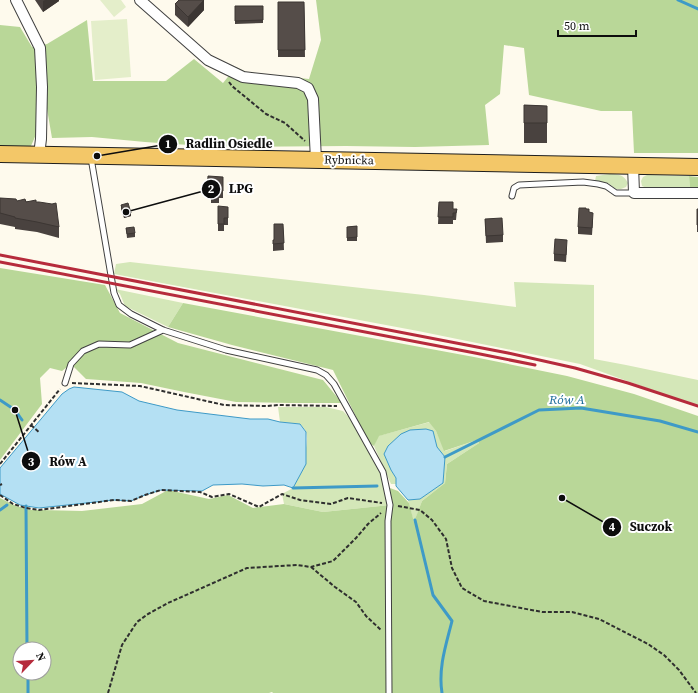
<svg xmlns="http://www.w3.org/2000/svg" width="698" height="693" viewBox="0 0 698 693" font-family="'Source Serif 4',serif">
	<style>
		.green { fill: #d4e7b8 }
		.forest { fill: #b9d798; fill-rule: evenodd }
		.pitch { fill: #e4eeca }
		.water { fill: #b4e0f3; stroke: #3e9ac7 }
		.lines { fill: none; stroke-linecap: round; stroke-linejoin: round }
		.stream { stroke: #3e9ac7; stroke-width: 3 }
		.service-casing { stroke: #404040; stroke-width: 7 }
		.minor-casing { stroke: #404040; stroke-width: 12 }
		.primary-casing { stroke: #1e1e1e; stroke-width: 18 }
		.path { stroke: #2f2f2f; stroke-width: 2; stroke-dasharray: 4 2; stroke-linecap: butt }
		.service { stroke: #fff; stroke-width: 5 }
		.minor { stroke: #fff; stroke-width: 10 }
		.primary { stroke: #f3c768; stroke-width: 16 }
		.rail { stroke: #b62b3c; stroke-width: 3 }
		.wall { fill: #49423f }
		.shaded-wall { fill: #3c3633 }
		.building { fill: #554d49; stroke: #3c3633 }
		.labels { text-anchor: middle; stroke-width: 4; stroke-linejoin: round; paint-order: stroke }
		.street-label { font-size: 12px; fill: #0d0d0d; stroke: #fff }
		.water-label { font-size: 13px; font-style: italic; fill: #1b6b99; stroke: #fff }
		.leader { fill: none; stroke: #0d0d0d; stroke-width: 1.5 }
		.callout-dot { fill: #0d0d0d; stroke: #fff; stroke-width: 1.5 }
		.mark-label { font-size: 12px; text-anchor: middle; font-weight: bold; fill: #fff }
		.callout-label { font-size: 13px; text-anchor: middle; font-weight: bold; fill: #0d0d0d; stroke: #fff; stroke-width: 4; stroke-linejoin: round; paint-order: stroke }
	</style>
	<rect width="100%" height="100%" fill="#fefaed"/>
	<path class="green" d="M610 174C620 175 623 174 628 183L626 187 621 189H616L608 183 595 181 596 176Z
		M647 175 689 176 690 190 649 189 642 186 641 181 643 177Z
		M130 262 424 295 516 307 514 282 594 285V359L626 365 698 380V406L677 399 580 364 418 331 114 274 116 264Z
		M115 289 183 303 168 327 125 306 120 294Z
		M278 407H326L343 411 357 426 383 472 390 505 323 512 284 504 282 494 293 488C297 475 311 445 306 432 305 429 302 426 300 424L280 422Z
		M430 422 436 431 445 451 477 440 479 443 447 464 445 483 422 501 414 523 408 500 420 499 443 483 445 457 437 447 433 431 401 434 396 439 391 470 396 478V484H391L374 446 378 436Z"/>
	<path class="forest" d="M316 0H698V153H634L632 111H601L529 95 524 48 504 45 500 94 485 105 489 145 415 147 346 146 219 147 145 142 92 137 52 138 47 109 31 146H0V25L20 27 32 47 47 44 87 20 93 81H166L194 59 223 83 236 67 246 72 309 79 321 40Z
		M689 176 698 177V191L690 190Z
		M0 268 105 285 120 313 178 343 323 380 342 403H290L236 402 184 392 141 383 86 379 71 364 62 371 50 368 40 378 42 404 0 460Z
		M183 303 474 357 567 376 634 394 698 416V693H273L272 692 269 693H0V498L16 506 31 510H41L82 511 142 504 168 490 209 499 228 495 253 508 284 504 323 512 390 505V488L398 491 409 503 414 522 422 501 445 483 447 464 479 443 477 440 444 451 436 431 429 422 379 436 374 446 369 443 333 370 232 345 168 327ZM20 649H44V673H20Z"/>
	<path class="pitch" d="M100 0H121L126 7 114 17Z
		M127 19 131 77 95 80 91 21Z"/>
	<path class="water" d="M74 387 122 392 139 401 177 410 250 419H268L280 422 300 424 306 432V464L293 488 284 485 263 486 242 484 213 485 202 491 161 490 145 495 131 501 114 500 39 508 20 505 0 494V468L62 394 69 389Z
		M426 429 433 431 437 447 445 457 443 483 420 499 408 500 396 486V478L391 470 384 454 388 446 401 434 410 430Z"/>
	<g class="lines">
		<path class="stream" d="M678 0 698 9
			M0 400 15 410 22 420
			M445 457 539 410 581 408 660 421 698 432
			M293 488 377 486
			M26 506 27 649
			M0 510 7 505
			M415 520 433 595 452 621C446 645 438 668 442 693
			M28 673V693"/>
		<g class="service-casing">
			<path id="service" d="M91 158 114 293 119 305 131 314 163 330 226 350 317 370 326 375 334 384 383 472 390 505 388 521 389 693
				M512 196 514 188 519 185 583 182 598 184 606 186 616 193H634
				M65 383 71 364 83 351 99 344 130 345 163 330"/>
		</g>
		<g class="minor-casing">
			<path id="minor" d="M16 0 40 48 42 87 41 139 39 155
				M140 0 208 60 243 77 298 83 308 88 313 99 316 160
				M633 165 634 193H698"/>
		</g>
		<g class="primary-casing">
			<path id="primary" d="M0 154 698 167"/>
		</g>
		<path class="path" d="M229 82 232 86 266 114 285 123 305 141
			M72 383 140 386 224 405 267 406 278 405 337 406
			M31 425 40 433
			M0 464 60 389
			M0 485 2 484
			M0 495 13 504 26 508 39 510 114 500 131 501 145 495 161 490 200 492 212 497 229 494 259 507 282 494 300 500 331 504 348 498 382 503
			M398 506 420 510 432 520 446 539 452 568 462 588 484 601 542 612H572L599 619 648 644 664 655 679 670 696 693
			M311 567 335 587 356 602 366 616 381 630
			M108 693 122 645 137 622 148 614 168 603 247 568 297 565 311 567 333 561 356 538 368 524 381 513"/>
		<use href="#service" class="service"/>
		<use href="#minor" class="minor"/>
		<use href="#primary" class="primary"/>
		<path class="rail" d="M0 255 508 353 575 368 628 383 698 406
			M0 262 475 353 535 365"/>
	</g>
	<path class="wall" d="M35 0H59V1L43 12Z
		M204 0V10L188 27 175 15V4Z
		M278 2H304L305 57H278Z
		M235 6H263V23L235 24Z
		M524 105 547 106V143H524Z
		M223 177V198H219V203H211V197H207V190Z
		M0 198 17 201 36 202 59 227V238L37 232 15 229V227L0 224Z
		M439 202 453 209H457L456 220H453V224H438Z
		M121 205 131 216 124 218 121 209Z
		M228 207V225H224V231H218V224Z
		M586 209 593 220 592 235 578 234V227Z
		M697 209H698V232H697Z
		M485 219 503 235V242L486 243Z
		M283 224 284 250 273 251V240H274Z
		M357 226V241H347V227Z
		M126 228 135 233V237L127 238Z
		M567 247 566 262 554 261V254Z"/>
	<path class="shaded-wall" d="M45 0H59V1L43 12V1Z
		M204 0V10L188 27V17Z
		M131 213V216L124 218V215Z"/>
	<path class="building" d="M179 0H204L188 17 175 4Z
		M278 2H304L305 50H278Z
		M235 6H263V20L235 21Z
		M524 105 547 106V123H524Z
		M208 176 223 177V191H219V196H211V190H207Z
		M0 198 16 199 17 201 25 199 26 202 36 200V202H39L52 204 56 203 59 227 37 222 15 218V217L0 213Z
		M439 202H453V209H457L456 213H453V217H438Z
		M128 203 131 213 124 215 121 205Z
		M218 206 228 207V218H224V224H218Z
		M579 208H586V209H589V212L593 213 592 228 578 227Z
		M697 209H698V225H697Z
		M502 218 503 235 486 236 485 219Z
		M274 224H283L284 243 273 244V240H274Z
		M357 226V237L347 238V227Z
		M134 227 135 233 127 234 126 228Z
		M555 239 567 240 566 255 554 254Z"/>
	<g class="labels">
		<g class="street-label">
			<text transform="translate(349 160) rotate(1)" y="4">Rybnicka</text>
		</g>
		<g class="water-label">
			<text x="567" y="404">Rów A</text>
		</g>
	</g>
	<path class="leader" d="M97 156L168 144M126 212L211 189M15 410L31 461M562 498L612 527"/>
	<g class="callout-dot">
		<circle cx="97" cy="156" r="4"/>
		<circle cx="126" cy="212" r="4"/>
		<circle cx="15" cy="410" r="4"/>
		<circle cx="562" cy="498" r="4"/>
		<circle cx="168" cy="144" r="10"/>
		<circle cx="211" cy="189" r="10"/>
		<circle cx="31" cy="461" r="10"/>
		<circle cx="612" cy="527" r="10"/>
	</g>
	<g class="mark-label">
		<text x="168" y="148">1</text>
		<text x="211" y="193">2</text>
		<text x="31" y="466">3</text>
		<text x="612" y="531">4</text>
	</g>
	<g class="callout-label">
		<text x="229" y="148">Radlin Osiedle</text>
		<text x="241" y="193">LPG</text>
		<text x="68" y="466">Rów A</text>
		<text x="651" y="531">Suczok</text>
	</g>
	<g transform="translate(32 661) rotate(65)"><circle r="19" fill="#ffffff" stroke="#9e9e9e"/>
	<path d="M0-3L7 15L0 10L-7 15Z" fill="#b62b3c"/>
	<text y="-6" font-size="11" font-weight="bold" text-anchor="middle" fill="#0d0d0d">N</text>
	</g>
	<path d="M558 30v6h78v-6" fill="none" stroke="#0d0d0d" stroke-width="2"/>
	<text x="564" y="30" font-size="12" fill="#0d0d0d" stroke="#ffffff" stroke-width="3" paint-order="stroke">50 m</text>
</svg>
